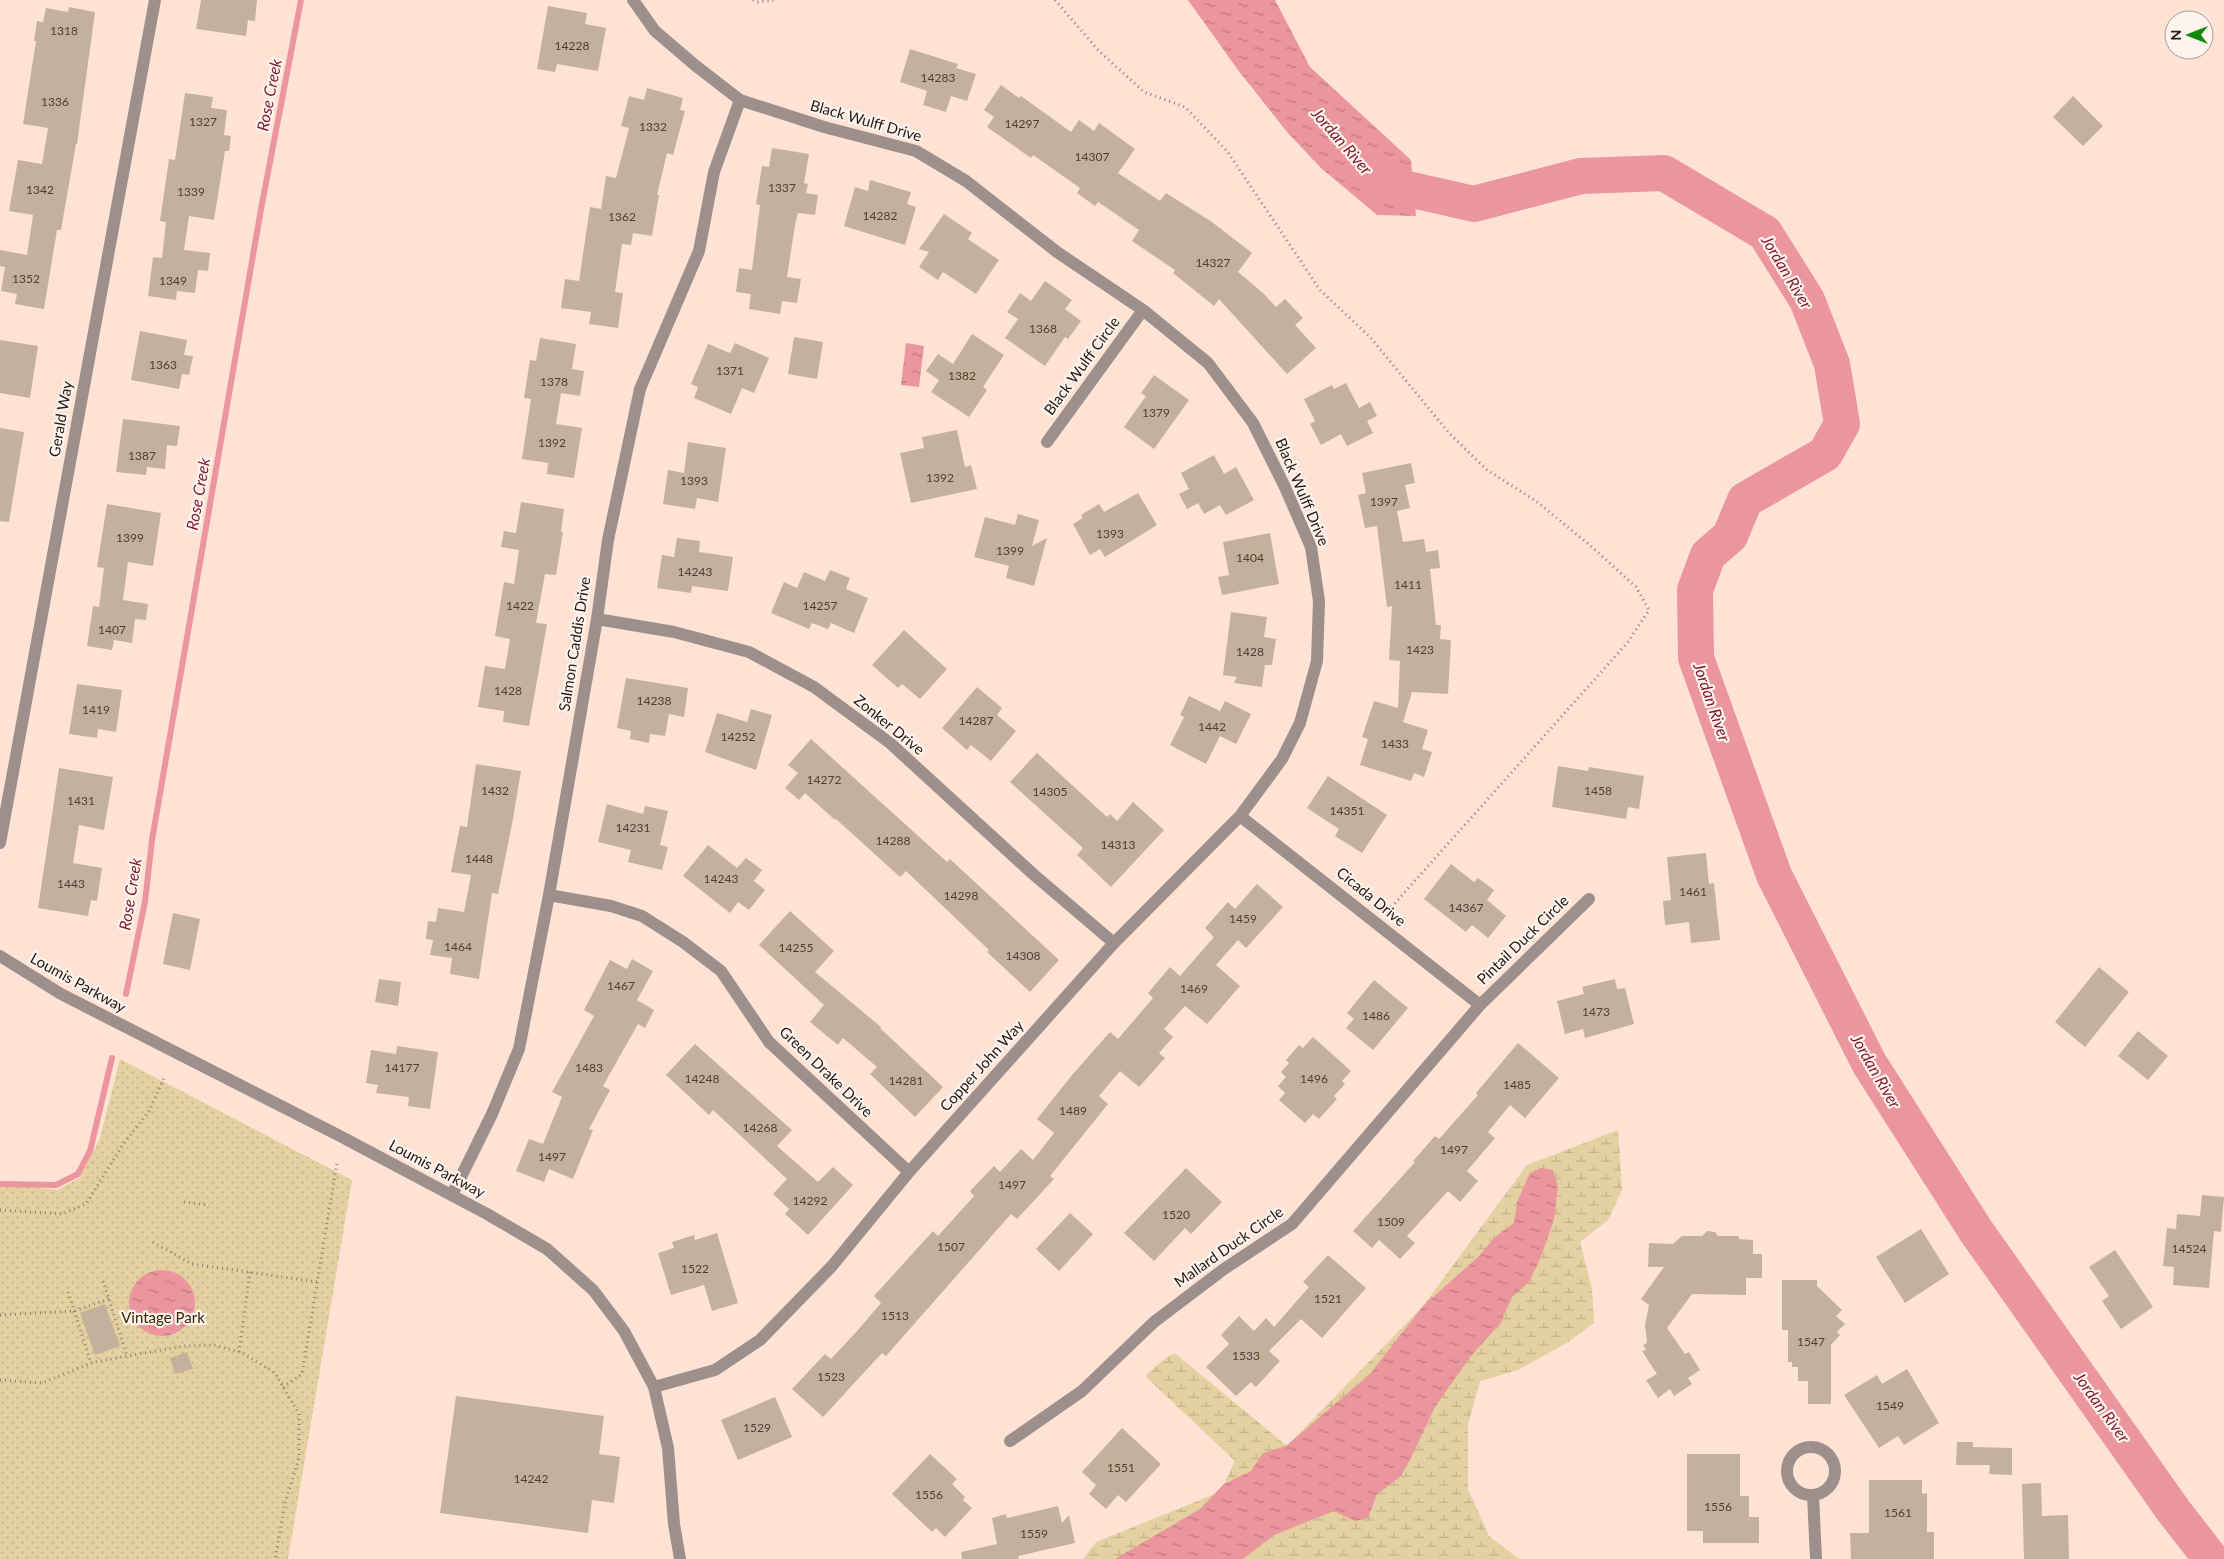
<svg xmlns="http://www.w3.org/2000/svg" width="2224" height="1559" viewBox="0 0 2224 1559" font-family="Lato,sans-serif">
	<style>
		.wetland { fill: url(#wetland-marsh) }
		.park { fill: url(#park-dots) }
		.water { fill: url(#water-ripples) }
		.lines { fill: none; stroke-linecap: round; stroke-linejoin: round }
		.stream { stroke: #eb959d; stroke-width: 6 }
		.river { stroke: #eb959d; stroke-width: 36 }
		.building { fill: #c4b19c }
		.path { stroke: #927f75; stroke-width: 3; stroke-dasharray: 1 4; stroke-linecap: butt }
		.minor { stroke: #9c8f8c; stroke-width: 12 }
		.tertiary { stroke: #9c8f8c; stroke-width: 12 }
		.labels { text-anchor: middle; stroke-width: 4.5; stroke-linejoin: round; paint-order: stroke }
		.number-label { font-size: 12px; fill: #4c4037 }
		.street-label { font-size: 15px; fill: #241a15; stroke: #fff4ed }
		.park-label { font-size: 15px; fill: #352704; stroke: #fff4ed }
		.water-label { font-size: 16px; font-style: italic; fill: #801c31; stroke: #fff4ed }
	</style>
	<defs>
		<pattern id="wetland-marsh" width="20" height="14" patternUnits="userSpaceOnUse" patternTransform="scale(1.25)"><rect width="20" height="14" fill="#e4d0a1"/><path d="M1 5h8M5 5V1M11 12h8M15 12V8" fill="none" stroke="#c3b28a"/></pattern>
		<pattern id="park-dots" width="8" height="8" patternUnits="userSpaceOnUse" patternTransform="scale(1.25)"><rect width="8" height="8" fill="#e4d0a1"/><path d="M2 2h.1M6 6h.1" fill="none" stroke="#c3b28a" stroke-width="1.8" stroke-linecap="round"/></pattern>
		<pattern id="water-ripples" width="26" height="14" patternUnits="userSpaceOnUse" patternTransform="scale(1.25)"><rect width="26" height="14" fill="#eb959d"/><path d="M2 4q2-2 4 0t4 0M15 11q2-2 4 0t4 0" fill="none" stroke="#be797f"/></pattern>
	</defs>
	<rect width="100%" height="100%" fill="#fee3d4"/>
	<path class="wetland" d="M1618 1130 1622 1190 1608 1220 1580 1242 1592 1289 1594 1323 1568 1342 1518 1370 1480 1381 1468 1425V1489L1489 1536 1519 1559H1083L1096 1542 1215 1494 1224 1484 1235 1461 1145 1376 1168 1356 1176 1354 1287 1446 1423 1306 1527 1165Z"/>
	<path class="park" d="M120 1059 352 1180 288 1559H0V1183L57 1190 80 1178 100 1138Z"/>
	<path class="water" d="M1188 0H1275L1310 67 1411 160 1416 216 1377 215 1321 168 1287 132 1238 70Z
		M906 343 924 346 919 387 901 385Z
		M1541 1168 1553 1170 1558 1187 1554 1219 1541 1257 1529 1282 1512 1297 1500 1324 1470 1357 1435 1407 1410 1460 1400 1477 1377 1494 1368 1518 1355 1521 1334 1511 1274 1535 1243 1559H1115L1200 1509 1224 1484 1251 1471 1263 1453 1286 1446 1370 1374 1423 1306 1478 1257 1495 1237 1514 1223 1517 1202 1530 1173Z
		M129 1303a33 33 0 1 1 66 0a33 33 0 1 1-66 0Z"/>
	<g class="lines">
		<path class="stream" d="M126 994 145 902 152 840 261 209 301 0
			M0 1184 56 1185 78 1174 90 1151 112 1058"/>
		<path class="river" d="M1369 173 1377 182 1474 204 1581 176 1664 173 1765 233 1807 300 1832 364 1842 424 1825 454 1745 500 1730 536 1708 555 1695 590 1696 658 1774 875 1869 1063 1976 1231 2173 1510 2211 1559"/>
	</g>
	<path class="building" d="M201 0H257L255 21 248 20 246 36 196 29Z
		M548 6 587 13 585 24 606 28 598 71 557 64 555 72 537 69Z
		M69 7 95 12 77 144H76L61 230H57L44 309 15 304 17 294 1 291 5 267 0 266V250L27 255 33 215 9 211 18 160 42 164 48 128 23 124 36 41H34L37 21 43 22 46 8 68 12Z
		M910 49 958 64 956 68 976 74 967 101 951 96 946 112 923 105 927 91 900 82Z
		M1001 85 1019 98 1021 96 1071 132 1079 120 1094 131 1099 123 1135 149 1118 173 1160 201 1166 193 1212 222 1252 253 1238 272 1263 293 1276 307 1285 299 1303 318 1295 325 1316 348 1287 374 1219 299 1214 306 1173 273 1175 270 1132 241 1139 230 1098 202 1095 206 1077 193 1080 188 1033 155 1031 158 987 127 994 117 984 110Z
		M647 88 683 98 680 110 685 111 673 155 667 153 657 195H659L652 236 633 233 631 245 622 244 615 292 623 293 618 328 589 324 591 312 561 308 565 279 579 281 590 207 601 209 606 176 616 178 629 128 621 126 629 96 644 100Z
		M185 93 213 97 211 108 227 110 224 135 231 136 229 151H225L214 220 189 216 184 250 210 253 208 271 198 270 195 293 177 291 176 300 148 296 153 257 162 258 166 222 160 221 169 159 175 160Z
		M2073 96 2103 126 2083 146 2053 117Z
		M772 148 809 154 804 183 808 184 806 193 818 195 815 215 798 213 795 225 787 277 801 279 797 303 782 301 780 314 749 309 751 294 736 292 739 268 752 270 760 205 756 204 762 166 769 167Z
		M870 180 911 192 907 204 916 207 905 245 844 226 855 187 868 191Z
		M944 214 972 233 968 239 999 260 976 294 943 272 938 280 919 267 929 252 919 249Z
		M1045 281 1072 300 1065 309 1081 321 1068 339 1065 337 1045 366 1005 338 1018 319 1007 312 1020 293 1031 301Z
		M140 331 187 340 184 355 193 356 189 375 182 374 179 389 131 380Z
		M972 334 1004 355 983 387 987 390 969 417 931 392 939 380 926 371 938 354 953 364Z
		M794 337 823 342 817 379 788 374Z
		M540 338 576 344 572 369 584 371 580 396 561 393 556 424 582 428 574 478 547 474 548 463 522 459 531 399 524 398 530 360 536 361Z
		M0 340 38 346 30 398 0 393Z
		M735 343 769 358 754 393 742 388 731 414 694 398 698 387 691 384 708 344 730 353Z
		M1154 375 1189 400 1154 449 1124 427 1146 396 1141 393Z
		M1346 383 1359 408 1370 402 1377 416 1367 421 1373 433 1347 446 1341 434 1321 445 1310 424 1315 421 1304 399 1332 385 1334 389Z
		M123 419 180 426 177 446 167 445 165 469 147 467 146 475 116 472Z
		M0 428 24 432 9 522 0 521Z
		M957 430 965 467 971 465 977 489 911 503 900 453 924 448 922 437Z
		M688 442 726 448 718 502 697 498 695 509 663 504 668 470 684 473Z
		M1214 455 1224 474 1236 467 1254 500 1226 515 1220 505 1204 514 1198 503 1187 509 1179 494 1189 489 1181 473Z
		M1411 463 1415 483 1405 485 1410 508 1397 511 1403 542 1424 539 1426 552 1438 550 1440 568 1430 569 1436 625H1441L1440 639 1451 640 1448 694 1412 692 1403 722 1428 730 1422 749 1432 752 1424 777 1414 773 1411 781 1360 765 1368 739 1362 737 1374 701 1398 708 1400 661 1389 660 1392 606 1387 607 1377 526 1365 528 1358 495 1366 493 1362 473Z
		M1138 493 1157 525 1105 557 1100 549 1090 555 1073 524 1083 518 1081 515 1099 504 1104 512Z
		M521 502 564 509 561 532H563L556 575 545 574 536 623 547 624 529 726 503 722 504 711 478 707 485 666 505 669 510 639 495 636 504 582 514 584 519 550 501 547 504 531 516 533Z
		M107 504 161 513 153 566 128 562 123 600 148 604 146 620 135 619 132 643 114 640 112 650 87 646 93 606 99 607 104 568 97 567Z
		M1018 514 1039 520 1032 546 1047 538 1034 586 1006 578 1009 566 974 557 985 517 1015 525Z
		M1270 533 1279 584 1222 595 1218 577 1229 575 1223 542Z
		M677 538 700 541 699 552 733 557 728 591 692 586 691 593 657 588 662 555 674 557Z
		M830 570 850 578 846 589 868 598 854 633 831 623 828 629 812 623 809 629 771 613 784 582 797 588 804 572 825 581Z
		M1231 612 1267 617 1264 637 1276 639 1272 665H1265L1262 687 1234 683 1237 677 1223 675Z
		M904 630 947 669 920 699 902 684 898 688 872 665Z
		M626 678 688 688 684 717 669 714 665 736 650 734 649 743 630 739 631 731 617 728Z
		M77 684 122 690 116 732 98 729 97 738 69 734Z
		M977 687 1002 708 997 715 1016 731 991 761 971 745 967 750 942 728Z
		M1189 696 1220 711 1225 701 1251 714 1236 744 1220 736 1206 764 1170 745 1184 717 1180 715Z
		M751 709 772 715 756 770 705 752 717 713 747 722Z
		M811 739 947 862 950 859 1059 960 1030 992 987 952 989 950 906 871 900 877 836 819 835 820 805 793 799 800 785 788 798 773 788 765Z
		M1037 753 1107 817 1110 814 1117 821 1133 802 1164 830 1111 887 1077 855 1083 848 1010 782Z
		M476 764 521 771 513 819 498 894 492 893 479 979 450 974 452 958 430 955 433 940 426 939 428 921 436 922 438 908 464 912 471 875 451 872 460 826 467 827Z
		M1558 766 1588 771 1589 767 1644 776 1639 809 1628 807 1626 819 1552 807Z
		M59 768 113 777 104 830 79 825 73 863 102 868 97 901 91 900 88 916 38 908Z
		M1328 776 1387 815 1362 853 1335 836 1339 829 1307 808Z
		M607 804 643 814 645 806 668 811 660 845 668 847 662 870 628 862 631 850 598 842Z
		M708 845 737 868 746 858 762 870 754 881 765 890 749 910 738 902 730 913 683 876Z
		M1706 853 1709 884 1714 883 1720 940 1691 943 1689 922 1665 925 1663 901 1671 900 1667 857Z
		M1451 864 1474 882 1478 878 1494 890 1487 900 1506 916 1488 938 1472 925 1466 932 1424 899Z
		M1257 884 1283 907 1246 948 1238 940 1216 965 1240 986 1207 1024 1185 1006 1164 1029 1173 1037 1159 1053 1165 1058 1139 1087 1120 1071 1099 1096 1108 1104 1050 1176 1054 1179 1017 1219 1011 1214 886 1356 882 1353 823 1417 792 1389 825 1354 831 1359 858 1330 881 1303 874 1296 933 1231 938 1236 974 1196 970 1191 994 1166 1000 1172 1021 1149 1033 1160 1054 1133 1037 1119 1072 1075 1110 1032 1118 1039 1153 998 1148 993 1170 967 1180 976 1214 937 1205 928 1228 902 1235 909Z
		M790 911 834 951 815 972 881 1027 880 1028 943 1087 915 1117 870 1074 877 1067 843 1038 838 1045 810 1022 824 1005 759 945Z
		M173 913 200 919 190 970 163 964Z
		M632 959 653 971 637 1000 654 1010 645 1028 638 1024 603 1086 610 1090 589 1129 593 1130 573 1179 549 1169 544 1182 516 1171 529 1139 543 1144 562 1097 552 1092 594 1016 584 1010 610 960 627 969Z
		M2099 967 2129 992 2085 1047 2055 1022Z
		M379 979 401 982 398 1006 375 1002Z
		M1615 979 1617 989 1625 988 1634 1024 1585 1038 1583 1029 1565 1034 1557 1001 1584 994 1582 987Z
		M1374 980 1408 1008 1373 1050 1346 1028 1354 1019 1347 1013Z
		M2138 1031 2168 1056 2148 1080 2118 1056Z
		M1313 1037 1351 1071 1342 1081 1345 1084 1334 1096 1337 1099 1319 1119 1313 1114 1305 1123 1279 1100 1285 1093 1278 1086 1286 1077 1281 1072 1289 1063 1286 1060 1299 1045 1303 1048Z
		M1518 1043 1559 1078 1525 1118 1510 1105 1488 1132 1495 1138 1467 1171 1478 1181 1460 1202 1448 1191 1407 1236 1415 1243 1400 1259 1379 1240 1372 1248 1353 1231 1415 1162 1413 1161 1435 1136 1439 1139 1478 1095 1476 1093Z
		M695 1044 792 1130 777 1146 818 1182 833 1167 853 1185 808 1235 785 1214 789 1209 773 1194 787 1179 713 1110 709 1115 666 1075Z
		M397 1046 438 1052 430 1109 408 1106 409 1097 376 1093 378 1085 366 1083 371 1050 396 1054Z
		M1186 1168 1222 1202 1191 1234 1185 1228 1154 1261 1124 1233Z
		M2202 1195 2224 1197 2221 1232 2214 1231 2209 1288 2173 1285 2174 1267 2163 1266 2167 1228 2176 1229 2177 1214 2200 1216Z
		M1070 1213 1093 1234 1059 1271 1036 1249Z
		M1921 1229 1949 1274 1905 1303 1876 1257Z
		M1707 1231 1715 1232 1718 1236H1739V1239L1753 1240V1254H1762V1278H1746V1295L1692 1294 1667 1328 1685 1354 1689 1352 1700 1370 1688 1378 1692 1384 1674 1396 1670 1389 1658 1398 1646 1380 1657 1374 1642 1351 1646 1350 1643 1345 1647 1343 1645 1325 1649 1305 1641 1299 1664 1267H1648L1649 1243 1673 1244 1682 1236H1702Z
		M717 1233 738 1303 712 1311 704 1285 671 1295 658 1253 674 1248 672 1242 694 1235 695 1240Z
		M2115 1250 2153 1307 2121 1329 2102 1301 2109 1296 2089 1267Z
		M1328 1255 1366 1288 1322 1338 1301 1319 1269 1351 1280 1361 1256 1387 1251 1382 1236 1396 1206 1367 1229 1344 1221 1335 1239 1316 1254 1331 1266 1318 1274 1327 1309 1287 1303 1282Z
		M1782 1280H1817V1286L1842 1310 1836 1316 1845 1324 1837 1332 1840 1335 1831 1345V1404H1808V1381H1798V1367H1792V1362H1788V1330H1782Z
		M105 1304 120 1346 95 1355 80 1313Z
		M187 1352 193 1369 175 1374 170 1358Z
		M1907 1369 1939 1423 1904 1445 1898 1436 1879 1448 1844 1395 1877 1375 1882 1384Z
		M456 1396 604 1416 599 1454 620 1457 614 1503 592 1500 588 1533 440 1513Z
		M775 1397 792 1437 738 1460 721 1420Z
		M1122 1428 1161 1464 1126 1502 1118 1495 1106 1509 1089 1494 1096 1485 1082 1472Z
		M1957 1442H1973V1447L2012 1448V1475L1989 1474 1990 1465H1956Z
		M930 1454 957 1479 952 1484 965 1497 963 1500 972 1508 945 1537 936 1528 932 1532 892 1494Z
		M1687 1454H1740V1496H1749V1517H1759V1543H1703V1531H1687Z
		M1869 1480H1922V1494L1927 1493V1532H1934V1559H1851L1850 1533H1869Z
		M2041 1483 2042 1516 2068 1515 2069 1559H2024L2022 1484Z
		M1058 1506 1062 1523 1069 1515 1075 1543 1018 1556 1019 1559H962L961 1552 997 1544 992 1518 1006 1514 1007 1518Z"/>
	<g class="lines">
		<path class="path" d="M753 0 757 2 774 0
			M1055 0 1099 51 1144 92 1185 107 1227 151 1320 290 1370 337 1449 433 1487 470 1536 501 1592 547 1636 587 1649 610 1628 642 1388 911
			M184 1202 209 1205
			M0 1210 62 1214 86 1204 124 1143 149 1111 165 1076
			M153 1242 192 1264 318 1282
			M103 1281 127 1356
			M68 1292 91 1363
			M0 1315 74 1311 109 1299
			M239 1352 250 1272
			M0 1380 42 1383 94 1362 184 1346 214 1345 243 1353 275 1373 299 1414V1458L285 1503 275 1559
			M283 1387 302 1374 337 1163"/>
		<path class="minor" d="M633 0 655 31 696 66 740 100 824 127 916 151 966 181 1057 252 1143 310 1208 363 1253 423 1284 485 1311 547 1319 601 1317 661 1300 723 1282 759 1240 816 1114 943 909 1172 832 1266 760 1340 715 1370 654 1387
			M1047 442 1143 310
			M597 619 674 632 749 652 814 687 890 743 1033 874 1114 943
			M1240 816 1480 1005
			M0 843 155 0
			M549 895 611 906 642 916 683 942 721 971 769 1042 909 1172
			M452 1195 492 1114 519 1049 549 895 597 619 608 540 640 389 699 251 714 172 740 100
			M1010 1441 1082 1391 1154 1322 1224 1269 1292 1224 1480 1005 1589 899
			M1787 1471a24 24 0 1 1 48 0a24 24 0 1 1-48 0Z
			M1813 1495 1816 1559"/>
		<path class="tertiary" d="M0 956 61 994 340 1136 487 1214 547 1249 593 1290 624 1331 654 1387 668 1448 674 1524 680 1559"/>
	</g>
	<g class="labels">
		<g class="number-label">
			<text x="64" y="35">1318</text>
			<text x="572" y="50">14228</text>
			<text x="938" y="82">14283</text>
			<text x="55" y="106">1336</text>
			<text x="203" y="126">1327</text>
			<text x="1022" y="128">14297</text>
			<text x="653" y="131">1332</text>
			<text x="1092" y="161">14307</text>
			<text x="782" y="192">1337</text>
			<text x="40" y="194">1342</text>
			<text x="191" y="196">1339</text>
			<text x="880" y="220">14282</text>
			<text x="622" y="221">1362</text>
			<text x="1213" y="267">14327</text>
			<text x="26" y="283">1352</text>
			<text x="173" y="285">1349</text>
			<text x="1043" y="333">1368</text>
			<text x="163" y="369">1363</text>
			<text x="730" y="375">1371</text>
			<text x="962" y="380">1382</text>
			<text x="554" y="386">1378</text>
			<text x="1156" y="417">1379</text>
			<text x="552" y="447">1392</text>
			<text x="142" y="460">1387</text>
			<text x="940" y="482">1392</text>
			<text x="694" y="485">1393</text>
			<text x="1384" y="506">1397</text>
			<text x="1110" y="538">1393</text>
			<text x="130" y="542">1399</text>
			<text x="1010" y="555">1399</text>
			<text x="1250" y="562">1404</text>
			<text x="695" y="576">14243</text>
			<text x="1408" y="589">1411</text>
			<text x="520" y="610">1422</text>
			<text x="820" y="610">14257</text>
			<text x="112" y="634">1407</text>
			<text x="1420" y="654">1423</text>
			<text x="1250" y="656">1428</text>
			<text x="508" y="695">1428</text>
			<text x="654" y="705">14238</text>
			<text x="96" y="714">1419</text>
			<text x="976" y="725">14287</text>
			<text x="1212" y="731">1442</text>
			<text x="738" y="741">14252</text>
			<text x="1395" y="748">1433</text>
			<text x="824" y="784">14272</text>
			<text x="495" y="795">1432</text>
			<text x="1598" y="795">1458</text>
			<text x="1050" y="796">14305</text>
			<text x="81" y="805">1431</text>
			<text x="1347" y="815">14351</text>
			<text x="633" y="832">14231</text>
			<text x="893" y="845">14288</text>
			<text x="1118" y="849">14313</text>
			<text x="479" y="863">1448</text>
			<text x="721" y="883">14243</text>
			<text x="71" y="888">1443</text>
			<text x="1693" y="896">1461</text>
			<text x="961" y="900">14298</text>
			<text x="1466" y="912">14367</text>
			<text x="1243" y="923">1459</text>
			<text x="458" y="951">1464</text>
			<text x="796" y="952">14255</text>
			<text x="1023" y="960">14308</text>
			<text x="621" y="990">1467</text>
			<text x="1194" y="993">1469</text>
			<text x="1596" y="1016">1473</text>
			<text x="1376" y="1020">1486</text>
			<text x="402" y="1072">14177</text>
			<text x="589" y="1072">1483</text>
			<text x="702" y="1083">14248</text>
			<text x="1314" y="1083">1496</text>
			<text x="906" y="1085">14281</text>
			<text x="1517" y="1089">1485</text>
			<text x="1073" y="1115">1489</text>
			<text x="760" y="1132">14268</text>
			<text x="1454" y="1154">1497</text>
			<text x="552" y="1161">1497</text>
			<text x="1012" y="1189">1497</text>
			<text x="810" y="1205">14292</text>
			<text x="1176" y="1219">1520</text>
			<text x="1391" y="1226">1509</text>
			<text x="951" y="1251">1507</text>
			<text x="2189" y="1253">14524</text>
			<text x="695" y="1273">1522</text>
			<text x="1328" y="1303">1521</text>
			<text x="895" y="1320">1513</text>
			<text x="1811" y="1346">1547</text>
			<text x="1246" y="1360">1533</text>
			<text x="831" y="1381">1523</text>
			<text x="1890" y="1410">1549</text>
			<text x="757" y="1432">1529</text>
			<text x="1121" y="1472">1551</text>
			<text x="531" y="1483">14242</text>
			<text x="929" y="1499">1556</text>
			<text x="1718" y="1511">1556</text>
			<text x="1898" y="1517">1561</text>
			<text x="1034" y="1538">1559</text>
		</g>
		<g class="street-label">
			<text transform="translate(866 121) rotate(16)" y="5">Black Wulff Drive</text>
			<text transform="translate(1082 366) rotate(-54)" y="5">Black Wulff Circle</text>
			<text transform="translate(61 419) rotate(-80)" y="5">Gerald Way</text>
			<text transform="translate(1302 492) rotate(67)" y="5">Black Wulff Drive</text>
			<text transform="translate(575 644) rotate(-81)" y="5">Salmon Caddis Drive</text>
			<text transform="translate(889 725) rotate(39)" y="5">Zonker Drive</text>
			<text transform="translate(1371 897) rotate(39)" y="5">Cicada Drive</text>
			<text transform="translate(1523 940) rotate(-44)" y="5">Pintail Duck Circle</text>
			<text transform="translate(78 983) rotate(29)" y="5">Loumis Parkway</text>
			<text transform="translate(982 1066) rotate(-48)" y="5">Copper John Way</text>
			<text transform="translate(826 1072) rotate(44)" y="5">Green Drake Drive</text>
			<text transform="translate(437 1169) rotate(28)" y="5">Loumis Parkway</text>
			<text transform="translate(1229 1247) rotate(-35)" y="5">Mallard Duck Circle</text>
		</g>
		<g class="park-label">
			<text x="163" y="1323">Vintage Park</text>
		</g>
		<g class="water-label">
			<text transform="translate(269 95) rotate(-79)" y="6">Rose Creek</text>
			<text transform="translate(1342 141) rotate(49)" y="6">Jordan River</text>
			<text transform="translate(1787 272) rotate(59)" y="6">Jordan River</text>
			<text transform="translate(198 494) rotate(-80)" y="6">Rose Creek</text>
			<text transform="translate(1712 702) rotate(71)" y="6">Jordan River</text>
			<text transform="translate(130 894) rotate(-81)" y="6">Rose Creek</text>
			<text transform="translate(1876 1071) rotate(60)" y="6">Jordan River</text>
			<text transform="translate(2102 1407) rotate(54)" y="6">Jordan River</text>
		</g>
	</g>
	<g transform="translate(2189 35) rotate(270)"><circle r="24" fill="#fff4ed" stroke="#a79d97"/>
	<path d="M0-4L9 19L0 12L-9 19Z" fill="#0f880b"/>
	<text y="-8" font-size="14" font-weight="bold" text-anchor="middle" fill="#241a15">N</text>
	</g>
</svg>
